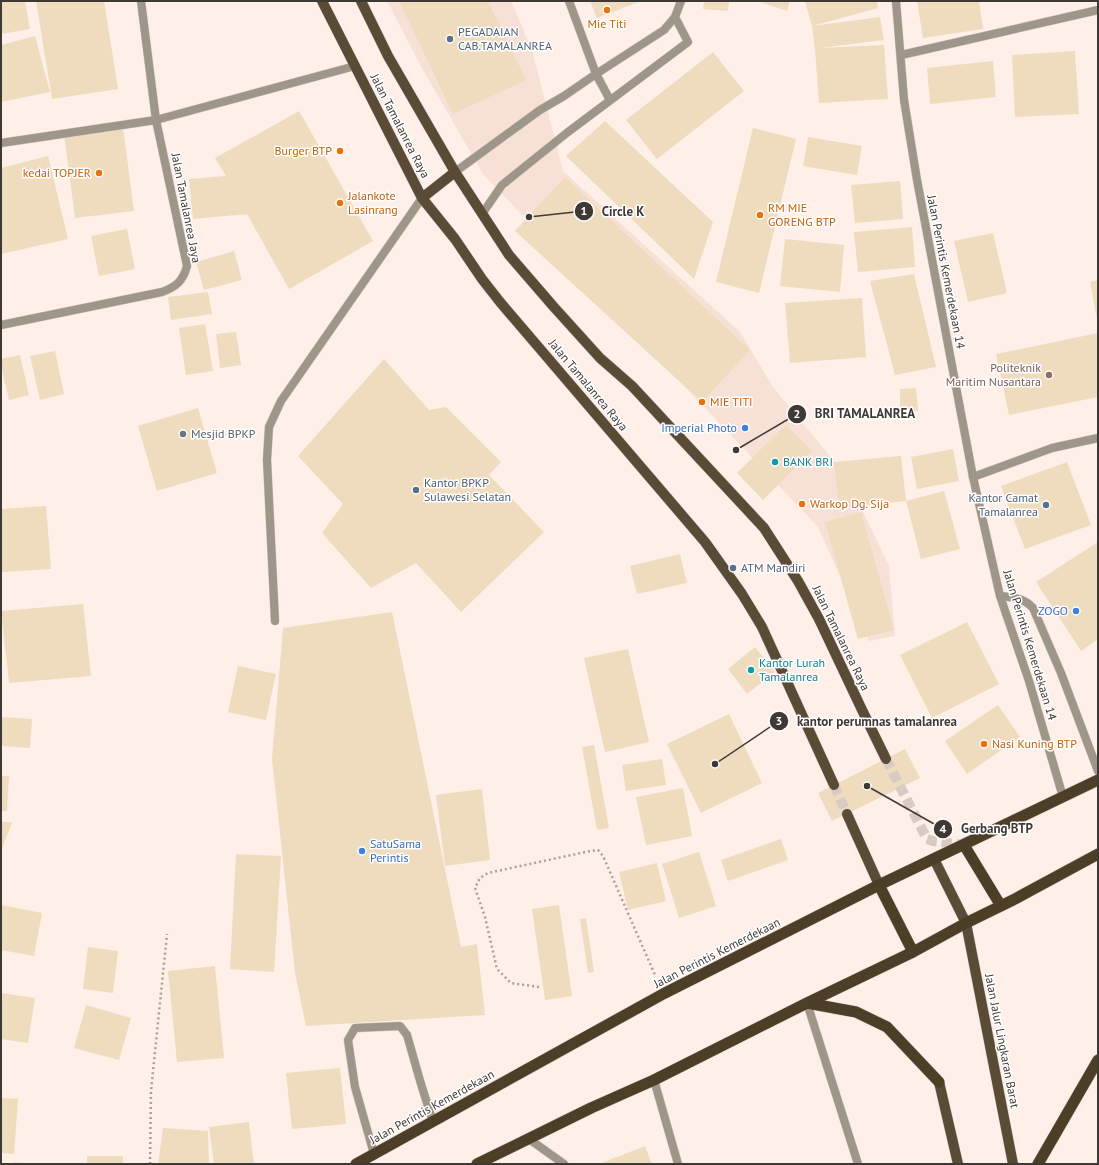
<svg xmlns="http://www.w3.org/2000/svg" width="1099" height="1165" viewBox="0 0 1099 1165" font-family="'PT Sans',sans-serif">
	<style>
		.built { fill: #f7e0d5 }
		.building { fill: #efdcbe }
		.lines { fill: none; stroke-linecap: round; stroke-linejoin: round }
		.primary-tunnel { stroke: #d8cbc4; stroke-width: 10; stroke-dasharray: 10 5; stroke-linecap: butt }
		.service-casing { stroke: #d8cbc4; stroke-width: 9 }
		.minor-casing { stroke: #d8cbc4; stroke-width: 9 }
		.primary-casing { stroke: #d8cbc4; stroke-width: 11 }
		.trunk-casing { stroke: #d8cbc4; stroke-width: 12 }
		.path { stroke: #aa9f9a; stroke-width: 2.5; stroke-dasharray: 2 3; stroke-linecap: butt }
		.service { stroke: #9e9689; stroke-width: 8 }
		.minor { stroke: #9e9689; stroke-width: 8 }
		.primary { stroke: #594b36; stroke-width: 10 }
		.trunk { stroke: #4c3e27; stroke-width: 11 }
		.food-dot { fill: #e8710a; stroke: #fff; stroke-width: 1.5 }
		.service-dot { fill: #5c6f8a; stroke: #fff; stroke-width: 1.5 }
		.education-dot { fill: #8d6e63; stroke: #fff; stroke-width: 1.5 }
		.shop-dot { fill: #3f7fe0; stroke: #fff; stroke-width: 1.5 }
		.worship-dot { fill: #6b7280; stroke: #fff; stroke-width: 1.5 }
		.culture-dot { fill: #0f9aa8; stroke: #fff; stroke-width: 1.5 }
		.labels { text-anchor: middle; stroke-width: 3; stroke-linejoin: round; paint-order: stroke }
		.food-label { font-size: 12px; fill: #c56008; stroke: #fff; text-anchor: start }
		.service-label { font-size: 12px; fill: #4e5e75; stroke: #fff; text-anchor: start }
		.street-label { font-size: 12px; fill: #3f3936; stroke: #fff }
		.education-label { font-size: 12px; fill: #785e54; stroke: #fff; text-anchor: end }
		.shop-label { font-size: 12px; fill: #366cbe; stroke: #fff; text-anchor: end }
		.worship-label { font-size: 12px; fill: #5b616d; stroke: #fff; text-anchor: start }
		.culture-label { font-size: 12px; fill: #0d838f; stroke: #fff; text-anchor: start }
		.leader { fill: none; stroke: #3f3936; stroke-width: 1.5 }
		.callout-dot { fill: #3f3936; stroke: #fff; stroke-width: 1.5 }
		.mark-label { font-size: 12px; text-anchor: middle; font-weight: bold; fill: #fff }
		.callout-label { font-size: 13px; text-anchor: middle; font-weight: bold; fill: #3f3936; stroke: #fff; stroke-width: 3; stroke-linejoin: round; paint-order: stroke }
	</style>
	<rect width="100%" height="100%" fill="#feefe8"/>
	<path class="built" d="M387 1H511L532 50 563 171 740 332 773 387 846 476 889 566 895 636 869 641 818 527 483 174 423 70Z"/>
	<path class="building" d="M1 1H25L30 29 1 34Z
		M36 1H104L118 89 52 99Z
		M399 1H488L526 80 453 114Z
		M590 1H641L597 18Z
		M704 1H729L728 11 703 9Z
		M758 1H790L787 11Z
		M805 1H877L878 8 812 26Z
		M917 1H979L983 29 923 38Z
		M880 17 884 40 819 48 884 45 888 99 819 103 815 49 812 26Z
		M35 36 50 92 1 102V45Z
		M1075 51 1079 114 1015 117 1012 55Z
		M713 52 744 91 657 159 626 120Z
		M993 61 996 97 930 104 927 68Z
		M299 111 373 241 289 289 247 214 193 219 189 179 226 176 215 158Z
		M605 121 713 222 694 279 566 156Z
		M123 127 134 211 75 218 64 134Z
		M753 128 796 139 759 293 716 282Z
		M808 137 862 146 857 175 803 166Z
		M48 156 68 239 1 254V168Z
		M565 177 750 350 702 402 515 231Z
		M900 181 903 219 855 223 851 185Z
		M912 227 915 267 858 272 854 232Z
		M127 229 135 269 99 276 91 236Z
		M993 233 1007 293 968 302 954 241Z
		M785 239 844 245 840 292 780 286Z
		M234 251 242 280 204 290 196 262Z
		M914 274 936 367 895 375 870 281Z
		M1098 280V319H1097L1090 282Z
		M208 292 212 314 171 320 168 297Z
		M862 298 866 357 790 363 785 303Z
		M205 324 213 371 186 375 179 328Z
		M236 332 241 365 220 368 216 334Z
		M1098 333V397L1009 415 996 354Z
		M55 351 64 394 40 400 30 356Z
		M20 355 29 395 9 400 1 365V359Z
		M384 359 429 410 446 407 501 462 489 475 544 532 461 612 416 563 371 588 322 533 343 504 298 456Z
		M916 388 918 411H900V389Z
		M198 408 217 473 157 491 138 426Z
		M786 425 812 451 763 500 737 473Z
		M953 449 959 481 917 489 911 457Z
		M901 456 906 501 839 508 834 462Z
		M1067 462 1091 525 1025 549 1001 486Z
		M944 491 960 549 921 559 906 501Z
		M46 506 51 569 1 572V509Z
		M861 512 894 630 858 639 825 522Z
		M1098 542V639L1081 651 1036 582Z
		M680 554 687 583 637 594 630 566Z
		M83 604 91 676 9 683 1 611Z
		M392 612 461 947 477 944 485 1015 306 1026 295 973 272 759 283 628Z
		M967 622 999 684 932 718 900 655Z
		M755 647 775 672 747 694 728 669Z
		M628 649 649 742 605 752 584 658Z
		M238 666 276 674 266 720 228 712Z
		M998 705 1020 737 967 774 945 741Z
		M729 714 762 783 701 813 667 744Z
		M1 717 32 719 30 748 1 746Z
		M594 745 609 828 597 830 582 747Z
		M905 749 920 778 832 821 818 793Z
		M662 759 666 785 626 791 622 765Z
		M1 776H9L7 811H1Z
		M683 788 692 836 646 845 636 797Z
		M482 789 490 860 445 866 436 795Z
		M1 822H12L1 851Z
		M781 839 788 860 728 881 721 860Z
		M699 852 716 906 679 918 662 864Z
		M236 854 281 856 274 972 230 969Z
		M657 863 666 901 628 910 619 872Z
		M1 905 42 913 34 956 1 950Z
		M559 905 572 996 545 1000 532 909Z
		M586 918 594 972 588 973 580 919Z
		M88 947 118 951 113 993 83 989Z
		M215 966 224 1058 177 1062 168 971Z
		M1 993 35 998 28 1043 1 1039Z
		M86 1005 131 1018 119 1060 74 1048Z
		M340 1068 346 1124 292 1129 286 1073Z
		M1 1098 18 1099 14 1154 1 1153Z
		M249 1122 254 1164H214L209 1127Z
		M163 1128 208 1131 209 1164H158Z
		M645 1146 652 1164H599Z
		M87 1156H123V1164H87Z
		M14 1162 25 1163V1164H14Z"/>
	<g class="lines">
		<path class="primary-tunnel" d="M886 759 927 839 933 841 964 845
			M834 785 847 814"/>
		<g class="service-casing">
			<path id="service" d="M610 100 596 74 664 30 675 17 681 1
				M455 172 540 110 564 96 596 74 569 1
				M482 214 502 185 568 132 688 42 675 17
				M973 477 1052 448 1098 438
				M275 621 267 460 269 427 281 401 422 198
				M807 1003 858 1164
				M654 1080 678 1164
				M374 1154 355 1087 348 1040 355 1028 400 1026 407 1035 421 1084 433 1122"/>
		</g>
		<g class="minor-casing">
			<path id="minor" d="M896 1 904 100 917 180 973 477 1000 596 1029 681 1063 797
				M901 55 1098 10
				M1 143 156 120 355 66
				M1 325 162 292C176 287 183 281 187 266L156 120 141 1
				M1000 596C1014 598 1023 597 1033 608L1061 673 1098 771
				M529 1139 564 1164"/>
		</g>
		<g class="primary-casing">
			<path id="primary" d="M322 1 422 198 455 239 482 279 500 302 705 542 742 594 762 627 834 785
				M361 1 388 56 455 172 509 255 553 306 600 358 632 386 764 528 798 581 819 619 863 712 886 759
				M422 198 455 172
				M847 814 879 885
				M934 859 966 923 1013 1164
				M939 1082 958 1164"/>
		</g>
		<g class="trunk-casing">
			<path id="trunk" d="M964 845 1001 906
				M879 885 913 952
				M807 1003 856 1012 887 1027 939 1082
				M356 1164 663 994 879 885 1098 780
				M477 1164 591 1108 654 1080 807 1003 913 952 966 923 1013 900 1098 854
				M1038 1164 1098 1060"/>
		</g>
		<path class="path" d="M539 987 511 983 497 969 485 917 475 888 480 878 488 873 590 851 598 850 603 856 655 975
			M150 1164 151 1091 167 934"/>
		<use href="#service" class="service"/>
		<use href="#minor" class="minor"/>
		<use href="#primary" class="primary"/>
		<use href="#trunk" class="trunk"/>
	</g>
	<g class="food-dot">
		<circle cx="607" cy="10" r="4"/>
		<circle cx="340" cy="151" r="4"/>
		<circle cx="99" cy="173" r="4"/>
		<circle cx="340" cy="203" r="4"/>
		<circle cx="760" cy="215" r="4"/>
		<circle cx="702" cy="402" r="4"/>
		<circle cx="802" cy="504" r="4"/>
		<circle cx="984" cy="744" r="4"/>
	</g>
	<g class="service-dot">
		<circle cx="450" cy="39" r="4"/>
		<circle cx="416" cy="490" r="4"/>
		<circle cx="1046" cy="505" r="4"/>
		<circle cx="733" cy="568" r="4"/>
	</g>
	<circle class="education-dot" cx="1049" cy="375" r="4"/>
	<g class="shop-dot">
		<circle cx="745" cy="428" r="4"/>
		<circle cx="1076" cy="611" r="4"/>
		<circle cx="362" cy="851" r="4"/>
	</g>
	<circle class="worship-dot" cx="183" cy="434" r="4"/>
	<g class="culture-dot">
		<circle cx="775" cy="462" r="4"/>
		<circle cx="751" cy="670" r="4"/>
	</g>
	<g class="labels">
		<g class="food-label">
			<text x="607" y="28" text-anchor="middle">Mie Titi</text>
			<text x="332" y="155" text-anchor="end">Burger BTP</text>
			<text x="91" y="177" text-anchor="end">kedai TOPJER</text>
			<text x="348" y="200">Jalankote<tspan x="348" dy="14">Lasinrang</tspan></text>
			<text x="768" y="212">RM MIE<tspan x="768" dy="14">GORENG BTP</tspan></text>
			<text x="710" y="406">MIE TITI</text>
			<text x="810" y="508">Warkop Dg. Sija</text>
			<text x="992" y="748">Nasi Kuning BTP</text>
		</g>
		<g class="service-label">
			<text x="458" y="36">PEGADAIAN<tspan x="458" dy="14">CAB.TAMALANREA</tspan></text>
			<text x="424" y="487">Kantor BPKP<tspan x="424" dy="14">Sulawesi Selatan</tspan></text>
			<text x="1038" y="502" text-anchor="end">Kantor Camat<tspan x="1038" dy="14">Tamalanrea</tspan></text>
			<text x="741" y="572">ATM Mandiri</text>
		</g>
		<g class="street-label">
			<text transform="translate(400 126) rotate(63)" y="4">Jalan Tamalanrea Raya</text>
			<text transform="translate(186 208) rotate(79)" y="4">Jalan Tamalanrea Jaya</text>
			<text transform="translate(946 272) rotate(79)" y="4">Jalan Perintis Kemerdekaan 14</text>
			<text transform="translate(588 385) rotate(50)" y="4">Jalan Tamalanrea Raya</text>
			<text transform="translate(841 638) rotate(64)" y="4">Jalan Tamalanrea Raya</text>
			<text transform="translate(1030 645) rotate(73)" y="4">Jalan Perintis Kemerdekaan 14</text>
			<text transform="translate(717 953) rotate(-27)" y="4">Jalan Perintis Kemerdekaan</text>
			<text transform="translate(1002 1041) rotate(79)" y="4">Jalan Jalur Lingkaran Barat</text>
			<text transform="translate(432 1107) rotate(-29)" y="4">Jalan Perintis Kemerdekaan</text>
		</g>
		<g class="education-label">
			<text x="1041" y="372">Politeknik<tspan x="1041" dy="14">Maritim Nusantara</tspan></text>
		</g>
		<g class="shop-label">
			<text x="737" y="432">Imperial Photo</text>
			<text x="1068" y="615">ZOGO</text>
			<text x="370" y="848" text-anchor="start">SatuSama<tspan x="370" dy="14">Perintis</tspan></text>
		</g>
		<g class="worship-label">
			<text x="191" y="438">Mesjid BPKP</text>
		</g>
		<g class="culture-label">
			<text x="783" y="466">BANK BRI</text>
			<text x="759" y="667">Kantor Lurah<tspan x="759" dy="14">Tamalanrea</tspan></text>
		</g>
	</g>
	<path class="leader" d="M529 217L584 211M736 450L797 414M715 764L779 721M867 786L943 829"/>
	<g class="callout-dot">
		<circle cx="529" cy="217" r="4"/>
		<circle cx="736" cy="450" r="4"/>
		<circle cx="715" cy="764" r="4"/>
		<circle cx="867" cy="786" r="4"/>
		<circle cx="584" cy="211" r="10"/>
		<circle cx="797" cy="414" r="10"/>
		<circle cx="779" cy="721" r="10"/>
		<circle cx="943" cy="829" r="10"/>
	</g>
	<g class="mark-label">
		<text x="584" y="215">1</text>
		<text x="797" y="418">2</text>
		<text x="779" y="725">3</text>
		<text x="943" y="833">4</text>
	</g>
	<g class="callout-label">
		<text x="623" y="216">Circle K</text>
		<text x="865" y="418">BRI TAMALANREA</text>
		<text x="877" y="726">kantor perumnas tamalanrea</text>
		<text x="997" y="833">Gerbang BTP</text>
	</g>
	<rect width="1099" height="1165" fill="none" stroke="#3f3936" stroke-width="4"/>
</svg>
